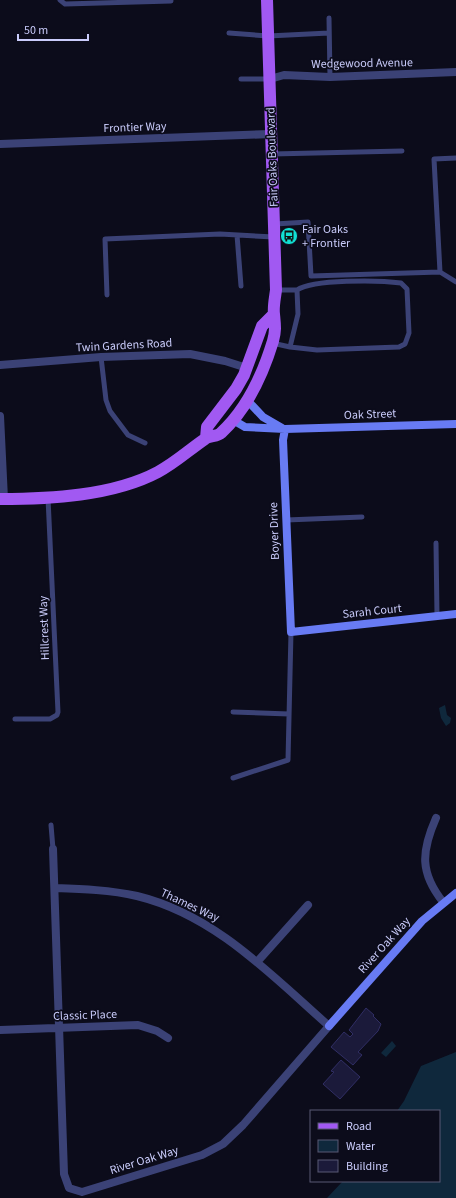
<svg xmlns="http://www.w3.org/2000/svg" width="456" height="1198" viewBox="0 0 456 1198" font-family="'Source Sans 3',sans-serif">
	<style>
		.water { fill: #0f283c }
		.building { fill: #1b1a3a; stroke: #302e64 }
		.lines { fill: none; stroke-linecap: round; stroke-linejoin: round }
		.lane { stroke: #3b4276; stroke-width: 5 }
		.street { stroke: #3b4276; stroke-width: 8 }
		.secondary { stroke: #687bf3; stroke-width: 8 }
		.primary { stroke: #a159f2; stroke-width: 12 }
		.labels { text-anchor: middle; stroke-width: 3.5; stroke-linejoin: round; paint-order: stroke }
		.street-label { font-size: 12px; fill: #caccfb; stroke: #0c0c1b }
		.poi-label { font-size: 12px; fill: #caccfb; stroke: #0c0c1b; text-anchor: start }
	</style>
	<rect width="100%" height="100%" fill="#0c0c1b"/>
	<path class="water" d="M445 705 447 715 451 718 450 723 446 726 441 718 439 708Z
		M392 1041 396 1046 386 1057 381 1053Z
		M456 1052V1198H327L343 1181H439V1111H397L404 1101 421 1066Z"/>
	<path class="building" d="M366 1008 374 1015 373 1016 381 1024 378 1031 358 1052 362 1055 353 1065 331 1047 344 1032 350 1037 353 1034 349 1030Z
		M341 1060 360 1077 340 1099 323 1084 334 1072 331 1071Z"/>
	<g class="lines">
		<path class="lane" d="M60 0 65 4 171 1
			M329 18 330 77
			M229 33 268 36 329 33
			M241 79H269
			M272 154 402 151
			M275 224 308 222 311 276 440 272 456 282
			M237 235 241 286
			M440 272 434 159 456 158
			M107 295 105 239 220 234 274 237
			M272 343 290 347 298 314 297 290H277
			M290 347 317 350 399 347 405 344 409 333 407 289 401 283C379 280 313 279 297 290
			M101 357 106 400 110 411 128 435 145 443
			M286 520 362 517
			M436 543 437 616
			M233 712 289 714
			M15 719H50L57 715 58 712 48 498
			M233 778 288 760 291 632
			M51 825 53 849"/>
		<path class="street" d="M270 79 284 75 330 77 456 72
			M0 144 271 134
			M0 365 101 357 190 354 225 361 247 368
			M0 416 4 499
			M436 818C421 852 420 873 443 902
			M53 849 64 1174 69 1188 82 1192 202 1155 223 1144 243 1125 329 1026C270 974 215 915 137 896 110 890 83 889 55 888
			M257 962 308 905
			M0 1030 138 1025 157 1031 168 1038"/>
		<path class="secondary" d="M247 400 263 417 282 428
			M233 420 245 427 285 429 456 424
			M285 429 283 440 291 632 456 614
			M329 1026 422 921 456 893"/>
		<path class="primary" d="M206 438 207 427 236 389 244 375 262 326 274 314
			M0 499C49 499 113 496 158 472 175 463 189 450 205 439 209 435 217 437 221 433 247 409 263 374 273 341 276 330 275 325 274 314 273 307 275 298 276 290L267 0"/>
	</g>
	<defs>
		<g id="bus-disc" transform="scale(0.9)"><circle r="9.5" fill="#11e0d4" stroke="#0c0c1b"/><path d="M-5-6H5V4H4V6H2V4H-2V6H-4V4H-5ZM-3.5-4V0h7V-4ZM-3.5 1.2v1.5H-2V1.2ZM2 1.2v1.5H3.5V1.2Z" fill="#111"/></g>
	</defs>
	<g fill-rule="evenodd">
		<use href="#bus-disc" x="289" y="236"/>
	</g>
	<g class="labels">
		<g class="street-label">
			<text transform="translate(362 63) rotate(-1)" y="4">Wedgewood Avenue</text>
			<text transform="translate(135 127) rotate(-2)" y="4">Frontier Way</text>
			<text transform="translate(272 157) rotate(-92)" y="4">Fair Oaks Boulevard</text>
			<text transform="translate(124 345) rotate(-3)" y="4">Twin Gardens Road</text>
			<text transform="translate(370 414) rotate(-2)" y="4">Oak Street</text>
			<text transform="translate(274 531) rotate(-92)" y="4">Boyer Drive</text>
			<text transform="translate(372 611) rotate(-6)" y="4">Sarah Court</text>
			<text transform="translate(44 628) rotate(-92)" y="4">Hillcrest Way</text>
			<text transform="translate(190 905) rotate(25)" y="4">Thames Way</text>
			<text transform="translate(384 945) rotate(-48)" y="4">River Oak Way</text>
			<text transform="translate(85 1015) rotate(-2)" y="4">Classic Place</text>
			<text transform="translate(144 1160) rotate(-17)" y="4">River Oak Way</text>
		</g>
		<g class="poi-label">
			<text x="302" y="233">Fair Oaks<tspan x="302" dy="14">+ Frontier</tspan></text>
		</g>
	</g>
	<rect x="310" y="1110" width="130" height="72" fill="#0c0c1b" stroke="#585975"/>
	<rect x="318" y="1123" width="20" height="6" fill="#a159f2" stroke="#585975"/>
	<text x="346" y="1130" font-size="12" fill="#caccfb">Road</text>
	<rect x="318" y="1140" width="20" height="12" fill="#0f283c" stroke="#585975"/>
	<text x="346" y="1150" font-size="12" fill="#caccfb">Water</text>
	<rect x="318" y="1160" width="20" height="12" fill="#1b1a3a" stroke="#585975"/>
	<text x="346" y="1170" font-size="12" fill="#caccfb">Building</text>
	<path d="M18 34v6h70v-6" fill="none" stroke="#caccfb" stroke-width="2"/>
	<text x="24" y="34" font-size="12" fill="#caccfb" stroke="#0c0c1b" stroke-width="3" paint-order="stroke">50 m</text>
</svg>
